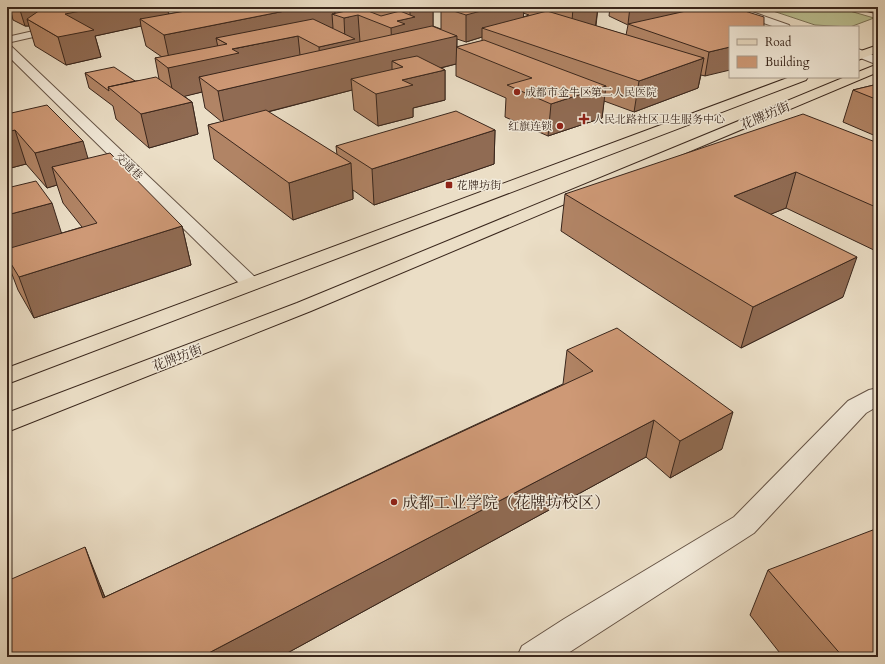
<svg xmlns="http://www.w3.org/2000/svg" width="885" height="664" viewBox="0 0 885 664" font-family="Cardo,'Noto Serif SC',serif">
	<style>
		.green { fill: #bbc092; stroke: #7a7357 }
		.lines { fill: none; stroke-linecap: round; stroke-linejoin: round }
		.minor-casing { stroke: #665446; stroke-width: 2 }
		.major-casing { stroke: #39261c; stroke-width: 2 }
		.minor { fill: #f2eada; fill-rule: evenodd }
		.major { fill: #ebdec6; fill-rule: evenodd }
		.wall { fill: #b18465; stroke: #39261c; fill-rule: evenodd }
		.shaded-wall { fill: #906b53; stroke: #39261c }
		.building { fill: #ce9976; stroke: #39261c }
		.poi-dot { fill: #8f2418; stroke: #f2eada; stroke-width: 1.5 }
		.labels { text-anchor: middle; stroke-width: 3; stroke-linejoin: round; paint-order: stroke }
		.far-poi-label { font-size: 11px; fill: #39261c; stroke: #f2eada; text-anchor: start }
		.far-street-label { font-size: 11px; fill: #39261c; stroke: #f2eada }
		.street-label { font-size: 13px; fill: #39261c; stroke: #f2eada }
		.near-poi-label { font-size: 16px; fill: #39261c; stroke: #f2eada; text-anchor: start }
	</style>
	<rect width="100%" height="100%" fill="#ebdec6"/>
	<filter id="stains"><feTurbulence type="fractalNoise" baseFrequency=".005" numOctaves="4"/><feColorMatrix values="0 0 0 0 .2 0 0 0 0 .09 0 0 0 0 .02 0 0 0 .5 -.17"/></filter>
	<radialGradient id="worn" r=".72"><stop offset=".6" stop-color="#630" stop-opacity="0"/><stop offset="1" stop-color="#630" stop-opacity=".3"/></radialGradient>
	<path class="green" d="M761 7H836L874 18 850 27 815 25Z"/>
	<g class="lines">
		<g class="minor-casing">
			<path id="minor" d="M723 7H738L789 25 790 27H775L724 9Z
				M60 25 64 26 65 28 64 30 7 43V37Z
				M7 45 11 46 258 280 261 284 258 288 251 290 244 288 7 55Z
				M858 49 878 57V65L858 57Z
				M878 388V406L866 413 754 533 562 657H517L522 646 564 619 734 517 848 401 869 390Z"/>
		</g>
		<g class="major-casing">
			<path id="major" d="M878 45V52L858 60V52Z
				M878 64V72L311 311 7 432V413L297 303 845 77H858V72Z
				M790 77H808L806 80 7 384V368Z"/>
		</g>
		<use href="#minor" class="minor"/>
		<use href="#major" class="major"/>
	</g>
	<path class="wall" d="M7 7H167L169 14 186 11 177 7H598L596 26 626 35 628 25 609 16 610 7H698V8L732 7 705 76 701 75 698 88 634 112 604 101 602 118 548 136 505 117 506 98 456 76V64L441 68 445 70V100L413 108V117L378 126 354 110 352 90 268 112 337 155 336 146 495 130 494 164 374 205 353 190V199L293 220 214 159 208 125 222 122 205 108 202 92 184 96 192 102 198 134 149 148 116 119 113 106 89 88 85 73 135 81 159 79 155 58 162 57 146 46 141 26 95 36 101 57 66 65 35 46 29 26H25L13 20 11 12 7 13ZM433 8 441 10V29L433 26ZM523 13 529 15 523 17ZM482 37V41L457 47V39L466 42Z
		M851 7H878V14L851 8Z
		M878 84V137L843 122 853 90Z
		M7 104 10 113 88 158 182 226 191 265 34 318 18 290 7 261V188L62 233 82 227 63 203 57 185 47 188 26 164 7 169Z
		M878 143V252L786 208 771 214 843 297 741 348 561 231 565 194Z
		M567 350 722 449 670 478 646 457 280 657H7L100 585 105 597 563 384Z
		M768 570 878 657H783L750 615Z"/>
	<path class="shaded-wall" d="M7 7H9L11 12 7 13Z
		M19 7H167L170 20 140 19 141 26 95 36 101 57 66 65 58 37 27 19 29 26H25Z
		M192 7H223L194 15Z
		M305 7H335V15L332 14 333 28 228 50 227 44 216 38 219 52 170 63 164 35Z
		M348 7H371V13L358 15 360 42 392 51 391 28 397 21 410 18V9L419 7H433V30L457 36 456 64 403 77V67L392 61V80L351 79 352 90 224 123 218 91 320 67 319 47 345 41 344 18 349 17Z
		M483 7H524L523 25 482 28V37L466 42V15Z
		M576 7H598L595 29 571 34 573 8Z
		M630 7H698L696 15 628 24Z
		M7 29 9 34 7 35Z
		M298 36 301 64 199 77 202 92 174 99 168 68 232 49Z
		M730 47V70L705 76 709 52Z
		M704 58 698 88 634 112 639 81Z
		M445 70V100L413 108V117L378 126 376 94 402 80Z
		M606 86 602 118 548 136 551 104Z
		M192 102 198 134 149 148 141 114Z
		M7 104 13 122 7 123Z
		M15 130 26 164 7 169V132Z
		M495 130 494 164 374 205 372 169Z
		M83 141 93 176 52 167 57 185 47 188 35 153Z
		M351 163 353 199 293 220 289 183Z
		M796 172 786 208 725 233 734 196Z
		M52 203 64 241 7 257V215Z
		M182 226 191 265 34 318 19 277Z
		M857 257 843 297 741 348 753 307Z
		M733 412 722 449 670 478 680 441Z
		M654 420 646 457 280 657H201Z
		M85 547 100 585 119 635 103 598Z"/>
	<path class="building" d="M47 7H102L65 14 94 30 58 37 27 19 43 8Z
		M208 7H305L164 35 140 19Z
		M350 7H358L381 16 400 11 415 17 397 21 405 24 391 28 358 15 344 18 332 14 346 11 341 9Z
		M403 7H419L410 9Z
		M441 7H496L466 15Z
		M704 7H732L764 17V27H730V47L709 52 628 24Z
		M547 11 704 58 639 81 482 28Z
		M313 19 355 39 319 47 298 36 232 49 239 53 168 68 155 58 227 44 216 38Z
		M432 26 457 36 218 91 199 77Z
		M484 40 606 86 551 104 507 85 532 78 456 47Z
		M417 56 445 70 402 80 413 85 376 94 351 79 403 67 392 61Z
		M114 67 135 81 108 87 109 91 85 73Z
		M156 77 192 102 141 114 108 87Z
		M878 84V100L853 90Z
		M47 105 83 141 35 153 15 130 7 132V114Z
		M266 110 351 163 289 183 208 125Z
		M456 111 495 130 372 169 336 146Z
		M803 114 878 143V208L796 172 734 196 857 257 753 307 565 194Z
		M110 153 182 226 19 277 7 257V249L97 223 52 167Z
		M36 181 52 203 7 215V188Z
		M617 328 733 412 680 441 654 420 201 657H7V581L85 547 103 598 593 371 567 350Z
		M878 528V657H843L768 570Z"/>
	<g class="poi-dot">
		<circle cx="517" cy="92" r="4"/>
		<path d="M582 113h4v4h4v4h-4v4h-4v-4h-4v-4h4z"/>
		<circle cx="560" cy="126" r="4"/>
		<rect x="445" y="181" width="8" height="8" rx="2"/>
		<circle cx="394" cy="502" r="4"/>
	</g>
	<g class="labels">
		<g class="far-poi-label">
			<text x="525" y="96">成都市金牛区第二人民医院</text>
			<text x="593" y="123">人民北路社区卫生服务中心</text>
			<text x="552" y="130" text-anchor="end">红旗连锁</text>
			<text x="457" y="189">花牌坊街</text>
		</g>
		<g class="far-street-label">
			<text transform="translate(129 166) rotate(44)" y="4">交通巷</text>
		</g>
		<g class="street-label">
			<text transform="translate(765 115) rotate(-23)" y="5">花牌坊街</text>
			<text transform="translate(177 357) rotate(-21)" y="5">花牌坊街</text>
		</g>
		<g class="near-poi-label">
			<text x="402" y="508">成都工业学院（花牌坊校区）</text>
		</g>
	</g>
	<rect width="885" height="664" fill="none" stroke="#ebdec6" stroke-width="24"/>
	<rect x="8" y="8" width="869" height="648" fill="none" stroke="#39261c" stroke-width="2"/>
	<rect x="12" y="12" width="861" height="640" fill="none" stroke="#39261c"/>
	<rect x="729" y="26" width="130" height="52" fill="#f2eada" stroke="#a89c8e"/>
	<rect x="737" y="39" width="20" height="6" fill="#ebdec6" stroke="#a89c8e"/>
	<text x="765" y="46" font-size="12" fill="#39261c">Road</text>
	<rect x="737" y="56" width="20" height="12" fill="#ce9976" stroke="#a89c8e"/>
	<text x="765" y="66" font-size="12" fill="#39261c">Building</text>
	<rect width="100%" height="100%" filter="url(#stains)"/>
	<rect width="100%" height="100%" fill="url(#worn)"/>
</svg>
